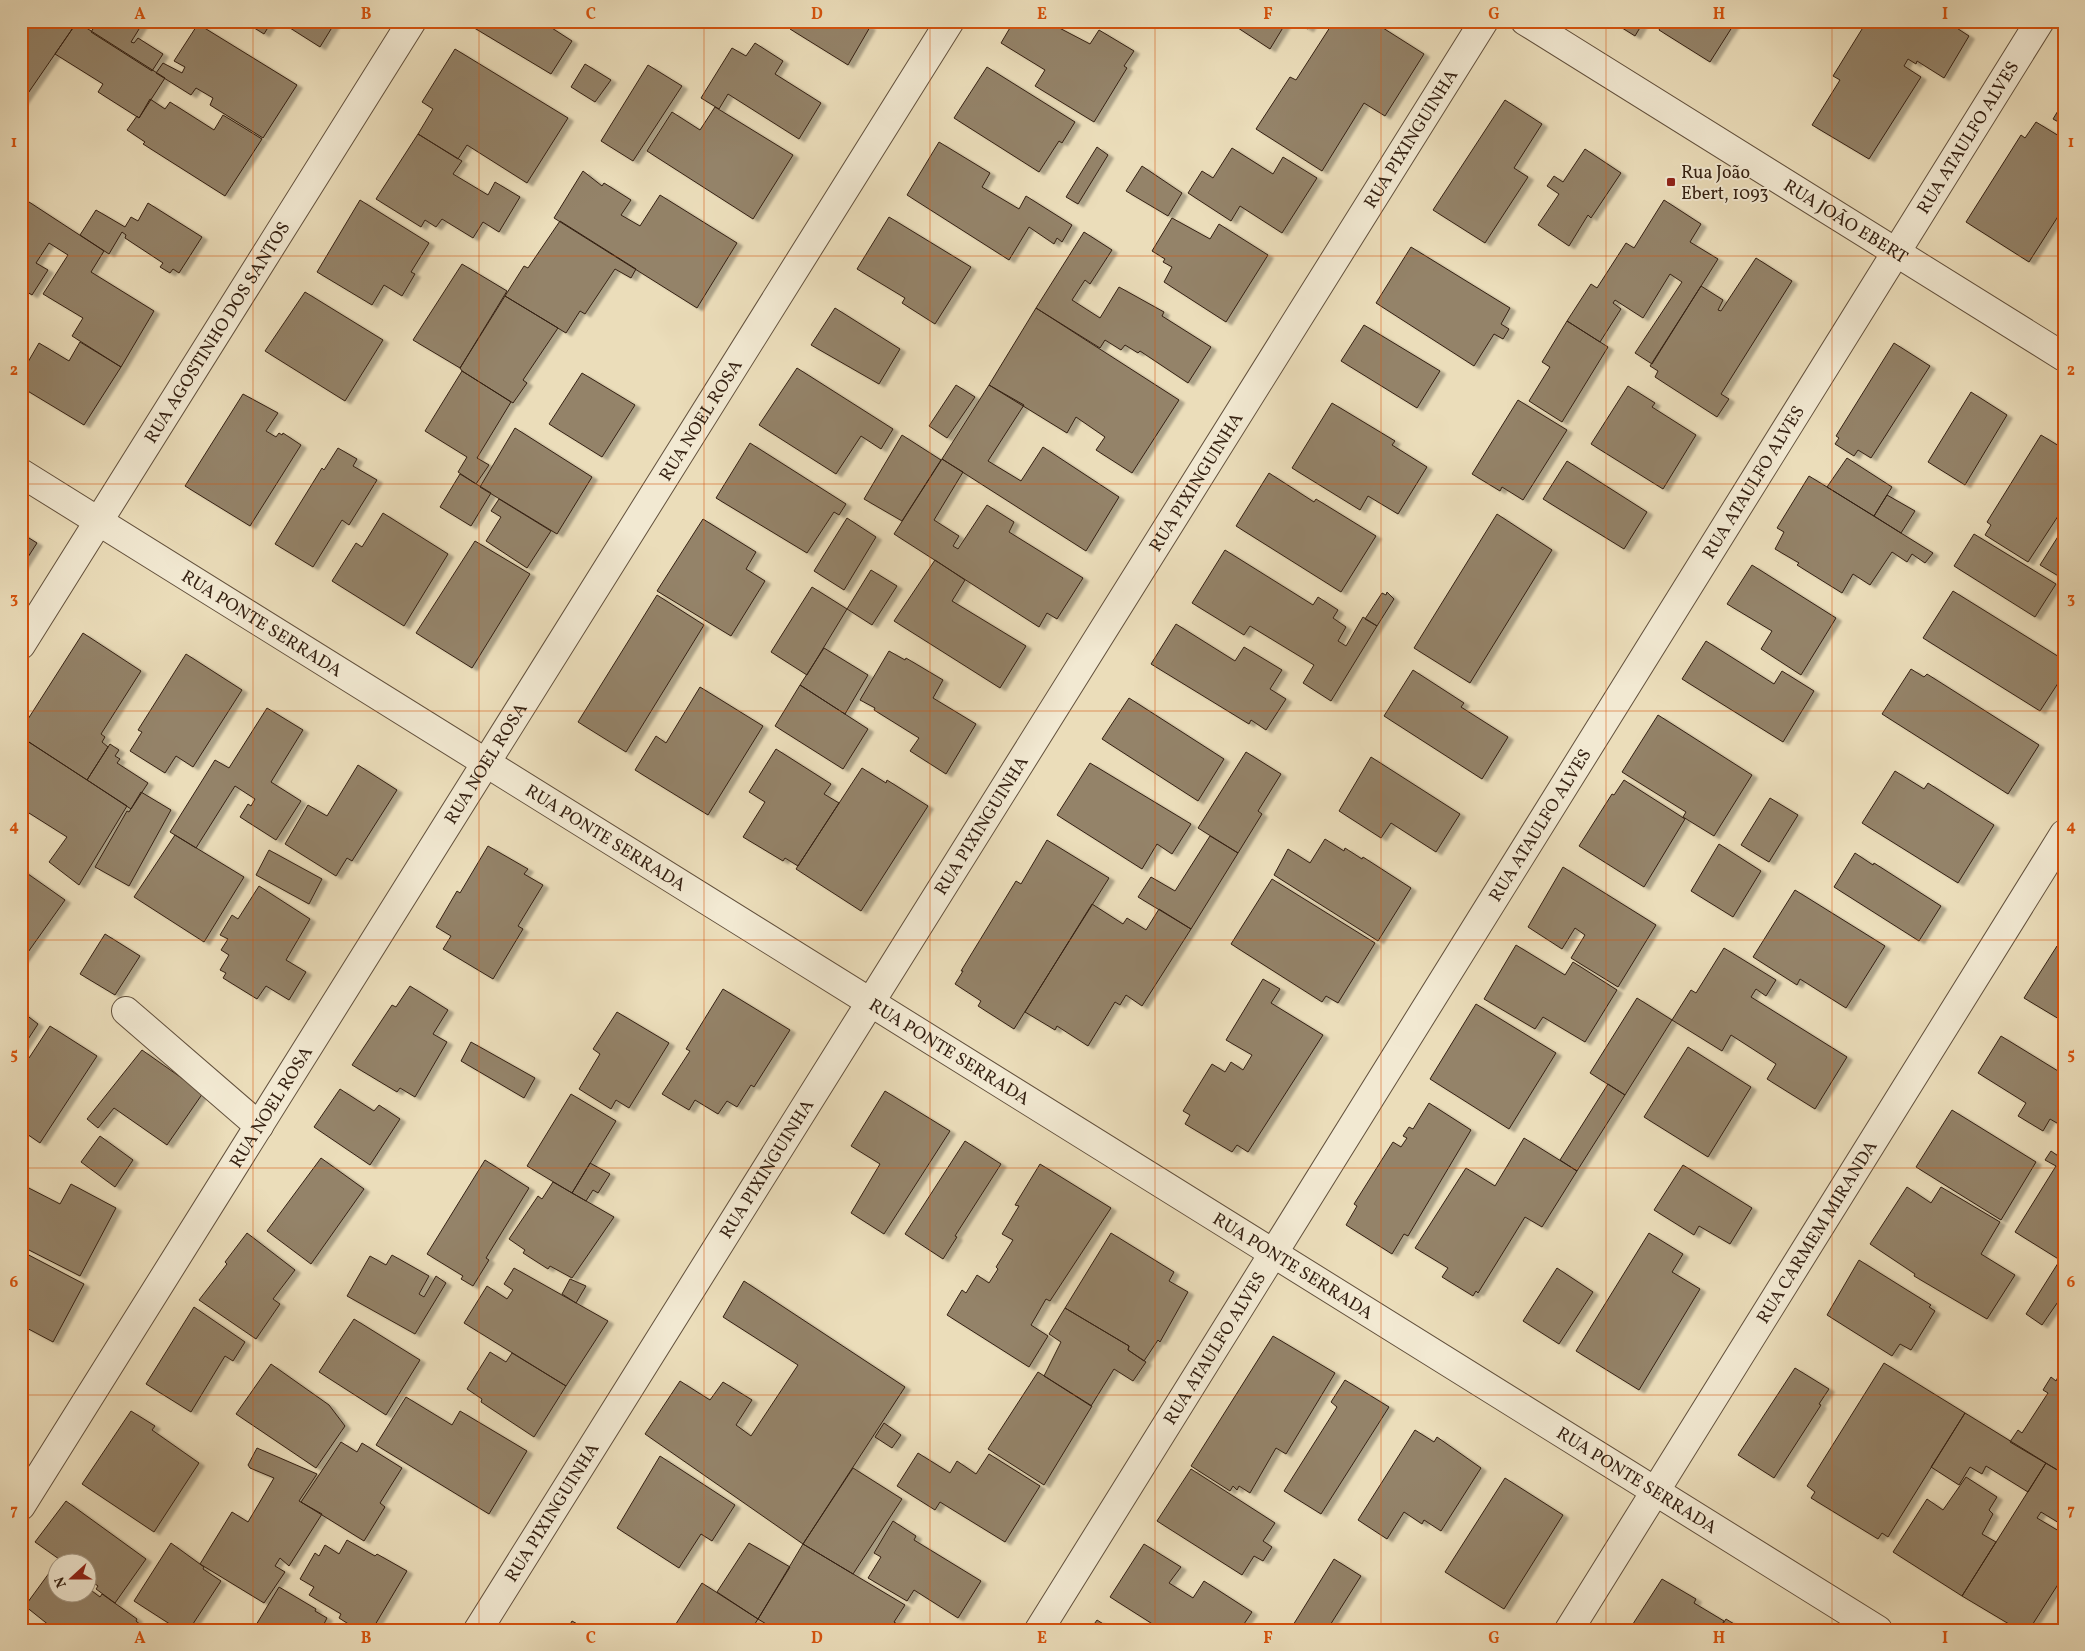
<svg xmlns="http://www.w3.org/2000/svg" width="2085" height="1651" viewBox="0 0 2085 1651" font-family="Vollkorn,serif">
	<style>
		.building { fill: #948369; stroke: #352112; filter: url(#shadow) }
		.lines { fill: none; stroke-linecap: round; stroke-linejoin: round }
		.minor-casing { stroke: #62503c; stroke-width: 30 }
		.minor { stroke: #f2e9d2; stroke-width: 28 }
		.grid { fill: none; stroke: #d6530d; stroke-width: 1; stroke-opacity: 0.55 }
		.poi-dot { fill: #8f2418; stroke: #f2e9d2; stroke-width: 2 }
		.labels { text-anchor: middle; stroke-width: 4; stroke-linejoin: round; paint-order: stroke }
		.street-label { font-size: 18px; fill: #352112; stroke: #f2e9d2 }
		.poi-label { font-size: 18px; fill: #352112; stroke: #f2e9d2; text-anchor: start }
		.neatline { fill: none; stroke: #d6530d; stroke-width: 2 }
		.grid-label { font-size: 16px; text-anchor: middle; font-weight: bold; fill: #d6530d }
	</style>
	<defs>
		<filter id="shadow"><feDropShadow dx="5.5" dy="3" stdDeviation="1" flood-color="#0004"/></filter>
	</defs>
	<rect width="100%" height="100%" fill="#ebddba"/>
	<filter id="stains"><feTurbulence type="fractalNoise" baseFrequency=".004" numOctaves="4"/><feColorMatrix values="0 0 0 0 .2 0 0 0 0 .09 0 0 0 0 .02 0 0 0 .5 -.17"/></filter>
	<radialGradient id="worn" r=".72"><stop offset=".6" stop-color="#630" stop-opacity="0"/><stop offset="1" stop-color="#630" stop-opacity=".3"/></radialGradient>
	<path class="building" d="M21 21 77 22 22 102H21Z
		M98 21H144L131 42 134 43 138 38 163 54 152 71 91 32Z
		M243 21H272L264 34Z
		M279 21H336L320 47Z
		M474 21H541L572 41 551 74 471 26Z
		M860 21 870 27 848 65 790 29 794 21Z
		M1014 21H1046L1090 44 1099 30 1134 51 1124 66 1127 68 1094 122 1035 86 1045 70 1001 43Z
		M1238 21H1287L1270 49 1235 26Z
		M1295 21H1313L1308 29Z
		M1334 21H1372L1424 54 1385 116 1364 103 1322 171 1256 129 1290 77 1296 80Z
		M1611 21H1644L1635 36Z
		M1664 21H1736L1710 62 1659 30Z
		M1867 21H1946L1969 36 1944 78 1917 61 1916 64 1908 59 1904 66 1921 77 1869 159 1812 125 1840 80 1833 76Z
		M77 22 165 78 139 118 98 92 103 84 55 54Z
		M198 24 297 85 263 138 210 105 213 98 196 88 191 95 156 73 163 63 182 73 185 67 174 61Z
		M755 43 783 61 775 74 821 103 799 139 728 94 719 109 701 98 732 48 746 56Z
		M455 49 568 118 527 183 467 145 458 159 418 134 433 109 422 102Z
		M585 64 611 80 595 102 571 87Z
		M648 65 682 86 633 161 601 141Z
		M987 67 1075 122 1062 143 1059 141 1039 172 954 118Z
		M150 99 165 109 170 102 214 130 223 115 262 139 225 196 143 144 145 142 127 130 137 116 139 118Z
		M1505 100 1542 124 1514 168 1528 177 1485 243 1433 210Z
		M2064 101V125L2053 119Z
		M715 107 793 155 753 219 647 151 672 112 700 130Z
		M2036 122 2064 139V207L2029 262 1966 222 2021 135 2025 138Z
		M418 134 462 161 453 174 488 195 495 182 520 197 499 232 483 222 473 238 442 219 436 227 425 220 421 227 376 199Z
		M939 142 990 173 982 187 1019 209 1026 196 1072 225 1062 242 1057 238 1054 244 1029 227 1009 260 907 195Z
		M1097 147 1108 155 1078 204 1066 197Z
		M1232 148 1273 174 1283 157 1317 178 1282 233 1240 206 1231 221 1188 193 1202 171 1213 178Z
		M1585 149 1621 173 1591 218 1588 215 1569 246 1538 225 1559 194 1547 186 1554 176 1563 182Z
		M1142 166 1182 193 1168 216 1126 191Z
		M583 171 602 186 604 183 631 200 621 215 640 226 660 195 737 243 697 308 554 218Z
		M26 200 104 251 91 272 154 311 121 367 72 336 83 318 43 294 68 255 49 243 36 263 48 270 32 295 21 288V207Z
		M360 200 429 243 411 272 415 274 402 296 384 285 372 305 317 272Z
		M1664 200 1701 224 1690 242 1718 259 1652 364 1635 353 1682 282 1670 274 1643 318 1615 300 1613 303 1621 309 1600 342 1567 321 1591 284 1597 288 1626 243 1634 248Z
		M148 203 202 237 179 273 173 269 170 273 160 267 163 263 125 238 126 235 122 232 109 254 80 235 96 210 125 227 131 217 138 221Z
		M889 217 971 267 935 324 902 303 905 298 857 269Z
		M1172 218 1210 239 1219 224 1268 255 1226 322 1164 282 1172 267 1163 262 1165 259 1152 251Z
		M560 221 636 269 631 278 615 269 585 314 580 311 566 333 505 296 524 266 528 268Z
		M1084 232 1112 250 1090 284 1085 280 1072 300 1100 318 1119 287 1164 312 1162 316 1211 347 1188 383 1140 351 1138 353 1125 345 1121 350 1105 340 1100 348 1036 308Z
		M1411 247 1510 308 1501 324 1509 329 1503 339 1494 334 1474 366 1376 303Z
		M1756 258 1792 281 1721 394 1729 399 1717 417 1655 377 1658 371 1650 366 1701 286 1723 300 1718 310 1721 311Z
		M462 264 507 291 460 368 413 340Z
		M305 292 383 340 345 401 265 351Z
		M505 296 558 328 523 380 527 383 513 403 462 371 460 368Z
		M835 308 900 349 879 384 811 345Z
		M1036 308 1179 400 1132 473 1096 450 1105 437 1076 417 1067 433 989 385Z
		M1567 321 1608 347 1562 422 1529 401 1550 367 1542 362Z
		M1364 325 1440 371 1417 408 1341 361Z
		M80 342 121 367 84 425 21 387V374L39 343 69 361Z
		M1894 343 1930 366 1871 458 1858 450 1854 456 1835 444 1839 438 1836 436Z
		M797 368 893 429 881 449 861 436 836 474 759 425Z
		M462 371 511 402 477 458 489 465 476 484 458 472 467 457 425 431Z
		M582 373 635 405 602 457 549 424Z
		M956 385 975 397 947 438 929 426Z
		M989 385 1024 405 988 461 1021 481 1043 447 1119 497 1086 551 942 459Z
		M1628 386 1655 403 1652 407 1696 435 1663 489 1591 444Z
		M1971 392 2007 415 1965 485 1928 462Z
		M243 394 278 413 266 431 276 437 279 433 282 435 283 433 301 445 250 526 185 486Z
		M1518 400 1567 430 1523 500 1502 487 1500 491 1472 474Z
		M1332 403 1395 441 1392 445 1427 467 1398 514 1368 496 1360 510 1292 468Z
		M515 428 592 477 557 534 480 487Z
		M902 435 941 460 902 521 864 499Z
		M2041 435 2064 449V507L2028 562 1985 535 1991 525 1987 522Z
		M750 443 846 504 839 515 834 512 807 553 716 498Z
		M338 448 357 459 353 466 377 480 349 525 342 520 313 567 275 544 322 468 324 470Z
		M1847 458 1892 487 1874 516 1827 487Z
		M942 459 963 472 934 520 959 536 953 546 958 549 987 505 1014 522 1009 532 1083 578 1057 619 1047 613 1039 627 894 534Z
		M1567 461 1647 512 1624 549 1543 499Z
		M1269 473 1314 502 1316 499 1376 536 1341 592 1236 526Z
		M460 474 491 493 471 526 440 507Z
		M1809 476 1827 487 1933 553 1925 563 1912 554 1907 562 1892 552 1870 585 1853 574 1842 593 1797 565 1799 563 1775 549 1784 532 1777 528Z
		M1887 495 1915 511 1901 533 1874 516Z
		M499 499 551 531 527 568 486 541 501 517 491 511Z
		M383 513 448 554 404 626 332 581 356 543 362 547Z
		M1497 514 1552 550 1470 683 1414 648Z
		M847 518 876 537 844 590 814 571Z
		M703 519 756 552 746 569 765 581 731 636 657 591Z
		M2064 527V571L2060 577 2040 565Z
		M21 533 37 543 21 568Z
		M1974 534 2056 584 2035 617 1954 566Z
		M475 541 530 574 472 668 416 633Z
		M1225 550 1313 605 1318 597 1338 610 1333 618 1346 627 1338 641 1346 646 1363 617 1377 626 1331 701 1303 683 1314 665 1250 626 1244 635 1192 603Z
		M935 560 965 580 952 601 1026 646 1000 688 894 621Z
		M1752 565 1836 618 1801 675 1761 649 1772 631 1727 604Z
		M871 570 897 586 872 625 847 609Z
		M812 587 847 609 807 675 771 652Z
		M1953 591 2064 660V674L2040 711 1923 638Z
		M1387 592 1394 599 1377 626 1365 619 1382 593 1386 595Z
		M657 595 704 625 626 752 578 722Z
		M1176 624 1235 661 1244 647 1282 670 1270 689 1286 699 1266 730 1251 720 1249 724 1151 664Z
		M83 633 141 671 101 734 105 737 102 742 108 747 87 780 21 737V730Z
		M1706 641 1774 684 1782 671 1814 691 1783 742 1682 679Z
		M824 648 868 675 845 714 800 685Z
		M889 651 905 660 906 658 943 680 933 698 976 724 946 774 910 751 919 738 874 710 875 708 860 700Z
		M186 654 242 690 193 767 176 756 165 773 130 751 142 732 138 730Z
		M1911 669 1924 677 1927 674 2039 745 2008 794 1882 714Z
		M1413 670 1464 703 1461 707 1508 737 1482 779 1384 716Z
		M800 685 868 729 843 769 775 726Z
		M700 687 763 726 708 815 635 770 656 736 666 743Z
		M1129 698 1224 759 1198 801 1102 739Z
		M267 708 303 730 271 782 301 801 276 840 240 817 248 804 251 806 255 799 235 786 196 848 170 832 215 760 229 768Z
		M1658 715 1752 775 1714 836 1683 817 1686 812 1622 772Z
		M29 742 127 806 79 885 49 862 67 837 21 808V754Z
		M110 744 119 750 115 756 120 759 117 763 148 783 131 809 87 780Z
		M776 749 831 784 824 794 839 803 798 866 785 858 783 861 743 837 765 802 749 792Z
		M1246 752 1281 774 1258 811 1262 814 1238 853 1198 828Z
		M1371 757 1460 814 1436 852 1391 823 1381 838 1339 811Z
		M1090 763 1191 824 1172 854 1157 844 1142 869 1057 815Z
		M358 765 397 790 352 861 347 858 336 876 285 844 308 805 327 816Z
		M862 768 886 783 887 780 928 806 861 911 796 869Z
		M1895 771 1924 789 1928 783 1994 825 1958 883 1862 823Z
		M1624 780 1685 819 1644 887 1579 846 1612 794 1614 795Z
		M141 792 171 810 129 886 95 867 127 811 129 812Z
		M1770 798 1798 815 1769 862 1741 845Z
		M175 835 244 877 204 942 134 897Z
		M1210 836 1238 853 1191 929 1138 897 1151 877 1175 891Z
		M1325 839 1344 851 1345 848 1362 859 1363 857 1411 888 1378 941 1274 875 1288 849 1310 863Z
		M1047 840 1109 878 1014 1029 978 1006 981 1001 955 984 963 971H961L1016 881 1021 884Z
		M1719 844 1761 871 1733 917 1691 891Z
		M488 846 528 869 524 874 543 885 518 926 523 929 493 979 443 949 451 936 436 927 457 891 460 893Z
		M269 850 322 879 309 904 256 875Z
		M1855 853 1873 865 1874 863 1941 906 1919 941 1834 887Z
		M1563 867 1656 925 1618 987 1571 958 1585 935 1575 928 1562 949 1528 927Z
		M21 869 65 900 21 962Z
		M1272 879 1375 943 1338 1003 1326 996 1322 1002 1231 944Z
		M259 886 310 919 286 960 306 972 289 1000 266 986 257 999 223 978 226 973 220 970 229 955 221 950 228 939 220 935 232 915 238 919Z
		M1795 890 1885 946 1846 1008 1800 979 1797 985 1753 957Z
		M1092 904 1123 924 1127 918 1146 930 1159 909 1191 929 1142 1006 1126 995 1120 1005 1115 1002 1088 1046 1057 1026 1055 1030 1025 1012Z
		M105 934 140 956 115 995 80 974Z
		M1516 945 1565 975 1573 962 1617 990 1585 1042 1543 1017 1535 1029 1484 999Z
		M2057 946 2064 950V1022L2024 998Z
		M1724 948 1776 980 1766 996 1756 989 1751 997 1847 1057 1815 1109 1767 1079 1776 1064 1731 1035 1722 1051 1672 1020 1691 990 1696 993Z
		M1263 979 1280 989 1271 1003 1323 1035 1248 1152 1237 1145 1232 1152 1185 1124 1190 1115 1183 1111 1212 1064 1225 1072 1231 1062 1243 1070 1252 1055 1226 1040Z
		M410 986 448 1010 433 1034 447 1042 415 1097 400 1088 397 1092 352 1065 392 1005 396 1007Z
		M723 989 790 1030 754 1087 751 1085 737 1107 727 1101 718 1114 695 1100 689 1110 662 1094 690 1051 686 1049Z
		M1637 998 1672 1020 1625 1095 1590 1073Z
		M1476 1004 1556 1053 1509 1129 1430 1079Z
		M21 1011 38 1024 21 1050Z
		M617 1012 669 1043 629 1108 616 1100 611 1109 579 1089 600 1054 593 1049Z
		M50 1026 97 1056 40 1143 21 1130V1053L29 1058Z
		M2001 1036 2058 1071 2064 1060V1123L2062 1126 2050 1119 2043 1131 2018 1116 2026 1103 1978 1073Z
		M471 1042 535 1078 524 1098 461 1061Z
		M1688 1047 1751 1087 1708 1157 1644 1117Z
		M142 1050 203 1093 167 1145 114 1108 98 1128 87 1119Z
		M1608 1084 1625 1095 1577 1171 1560 1160Z
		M340 1089 374 1111 379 1105 400 1119 370 1165 314 1127Z
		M885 1091 950 1131 884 1234 851 1213 880 1164 851 1146Z
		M571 1094 616 1121 572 1193 527 1166Z
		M1429 1103 1471 1130 1408 1236 1404 1234 1392 1254 1346 1225 1357 1206 1354 1204 1393 1142 1401 1147 1407 1138 1403 1136 1409 1127 1413 1129Z
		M1952 1110 2036 1162 2001 1220 1916 1167Z
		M100 1136 133 1160 115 1187 81 1162Z
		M1524 1138 1577 1171 1542 1227 1525 1217 1478 1293 1476 1291 1473 1296 1442 1277 1448 1268 1415 1248 1466 1168 1495 1186Z
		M965 1141 1001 1164 955 1236 957 1237 943 1259 905 1234Z
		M2051 1151 2064 1160V1254L2060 1260 2015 1232 2056 1166 2045 1160Z
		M321 1158 364 1189 311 1264 267 1231Z
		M485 1160 529 1188 486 1258 489 1260 473 1286 461 1279 463 1276 427 1254Z
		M590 1163 610 1174 598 1193 593 1190 586 1201 572 1193Z
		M1040 1164 1111 1208 1050 1301 1046 1299 1031 1325 1048 1336 1029 1367 947 1315 962 1290 966 1293 977 1275 989 1283 998 1269 996 1267 1013 1240 1002 1234 1019 1206 1015 1205Z
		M1683 1165 1752 1208 1730 1244 1699 1226 1694 1235 1654 1210Z
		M553 1182 614 1217 572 1278 550 1266 548 1269 523 1253 525 1250 509 1239 538 1196 542 1199Z
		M21 1184 60 1204 71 1184 116 1208 80 1276 25 1248 26 1244 21 1239Z
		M1907 1187 1931 1203 1941 1187 2000 1222 1981 1254 2015 1275 1987 1319 1914 1276 1915 1274 1870 1244Z
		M247 1233 295 1270 273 1299 280 1304 256 1339 199 1300 227 1264 225 1262Z
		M1111 1233 1174 1272 1169 1281 1188 1292 1160 1342 1158 1340 1144 1361 1128 1350 1129 1346 1065 1308Z
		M1649 1233 1683 1254 1672 1272 1700 1289 1639 1390 1576 1351Z
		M21 1251 84 1284 53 1342 21 1325Z
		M392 1255 429 1276 419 1294 424 1297 436 1276 446 1283 415 1334 347 1296 370 1256 386 1265Z
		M1859 1260 1931 1305 1929 1307 1935 1311 1911 1350 1900 1344 1892 1356 1827 1315Z
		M2060 1260 2064 1262V1293L2042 1325 2026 1314Z
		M514 1268 608 1321 566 1386 464 1323 487 1286 507 1299 513 1290 504 1284Z
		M1557 1268 1593 1292 1559 1344 1523 1321Z
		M570 1279 586 1286 576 1303 562 1294Z
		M744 1281 905 1387 803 1544 645 1434 680 1381 710 1400 723 1382 752 1400 736 1425 751 1436 798 1365 723 1317Z
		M194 1307 245 1342 233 1361 225 1356 191 1412 146 1384Z
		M1065 1308 1129 1346 1128 1350 1146 1362 1133 1381 1114 1369 1091 1406 1044 1376 1061 1342 1049 1334Z
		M354 1319 420 1360 386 1415 319 1372Z
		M1273 1336 1335 1373 1286 1454 1276 1448 1250 1493 1239 1486 1237 1490 1233 1486 1230 1491 1191 1466Z
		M490 1352 506 1362 512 1353 566 1386 534 1437 481 1402 482 1399 467 1389Z
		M1884 1363 1965 1413 1888 1537 1882 1533 1878 1539 1811 1498 1815 1492 1807 1486Z
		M271 1364 329 1405 345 1426 316 1468 236 1414Z
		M1795 1368 1829 1389 1819 1404 1821 1405 1774 1478 1738 1455Z
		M1038 1372 1092 1406 1044 1485 988 1449Z
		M2051 1377 2056 1381 2058 1377 2064 1381V1474L2010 1442 2018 1430 2022 1433 2048 1393 2043 1390Z
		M1345 1380 1389 1407 1321 1514 1284 1491 1337 1407 1331 1402Z
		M406 1397 452 1425 460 1411 527 1451 489 1514 376 1445Z
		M131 1411 155 1426 152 1430 199 1463 154 1532 82 1484Z
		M1965 1413 2046 1463 2028 1492 1986 1466 1982 1474 1970 1467 1959 1485 1931 1467Z
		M884 1423 901 1435 892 1448 875 1437Z
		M1415 1430 1434 1442 1437 1437 1481 1468 1441 1531 1424 1520 1422 1524 1404 1512 1387 1539 1358 1520Z
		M341 1442 357 1452 362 1443 402 1468 380 1503 385 1507 364 1541 301 1502Z
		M257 1448 317 1474 299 1501 322 1514 289 1566 280 1558 275 1566 285 1572 264 1603 200 1564 232 1512 248 1522 274 1478 250 1468 248 1465Z
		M918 1453 950 1473 957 1461 976 1474 989 1454 1040 1486 1005 1542 940 1502 935 1510 897 1486Z
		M660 1456 735 1505 712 1541 701 1534 679 1568 617 1528Z
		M2046 1463 2064 1474V1526L2041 1512 2037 1518 2064 1534V1575L2029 1630H2019L1962 1596Z
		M853 1468 902 1499 853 1574 803 1544Z
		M1191 1469 1275 1523 1263 1541 1272 1547 1263 1561 1254 1556 1242 1575 1157 1521Z
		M1966 1477 1997 1497 1989 1510 1993 1514 1982 1534 1996 1542 1962 1596 1893 1552 1927 1499 1943 1510Z
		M1505 1478 1563 1515 1504 1609 1445 1572Z
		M66 1501 146 1559 115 1603 96 1589 98 1586 88 1579V1564H66L35 1542Z
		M893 1521 916 1536 914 1540 981 1581 958 1618 914 1590 907 1601 868 1578 881 1557 874 1553Z
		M347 1540 375 1556 377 1554 407 1571 372 1630H358L339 1618 341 1614 309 1595 314 1587 300 1579 315 1553 319 1556 325 1545 339 1554Z
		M171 1543 204 1567 203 1569 221 1581 189 1630H179L134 1601Z
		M749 1543 790 1567 758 1619 717 1592Z
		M803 1544 905 1605 894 1622 906 1630H776L758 1619Z
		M1144 1544 1181 1567 1169 1583 1193 1598 1204 1581 1252 1612 1240 1630H1151L1154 1625 1110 1597Z
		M1334 1559 1361 1576 1327 1630H1290Z
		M55 1565 58 1566V1594H88V1588L100 1597 102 1594 137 1619 136 1621 147 1630H55L25 1606Z
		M1662 1579 1696 1599 1694 1603 1724 1621 1719 1630H1629Z
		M702 1583 758 1619 751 1630H672Z
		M279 1587 316 1609 315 1611 327 1618 321 1630H253Z
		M1726 1619 1744 1630H1719Z
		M1097 1620 1113 1630H1090Z
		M572 1621 588 1630H567Z"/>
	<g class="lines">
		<g class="minor-casing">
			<g id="minor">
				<path id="s1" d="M1525 21 2064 357"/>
				<path id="s2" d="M21 473 1878 1630"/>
				<path id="s3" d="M21 645 412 21"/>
				<path d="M126 1011 259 1126"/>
				<path id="s4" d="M21 1506 950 21"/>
				<path id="s5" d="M478 1630 1484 21"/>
				<path id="s6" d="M1039 1630 2040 21"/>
				<path id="s7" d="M1569 1630 2064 834"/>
			</g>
		</g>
		<use href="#minor" class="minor"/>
	</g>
	<path class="grid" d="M253 21V1630M479 21V1630M704 21V1630M930 21V1630M1155 21V1630M1381 21V1630M1606 21V1630M1832 21V1630M21 256H2064M21 484H2064M21 711H2064M21 940H2064M21 1168H2064M21 1395H2064"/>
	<rect class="poi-dot" x="1666" y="177" width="10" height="10" rx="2.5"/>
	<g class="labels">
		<g class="street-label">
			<text dy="6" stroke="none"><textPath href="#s6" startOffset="1758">RUA ATAULFO ALVES</textPath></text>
			<text dy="6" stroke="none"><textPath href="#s5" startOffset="1759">RUA PIXINGUINHA</textPath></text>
			<text dy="6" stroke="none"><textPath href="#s1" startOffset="378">RUA JOÃO EBERT</textPath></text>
			<text dy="6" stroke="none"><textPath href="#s3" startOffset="369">RUA AGOSTINHO DOS SANTOS</textPath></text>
			<text dy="6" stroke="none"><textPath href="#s4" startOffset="1281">RUA NOEL ROSA</textPath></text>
			<text dy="6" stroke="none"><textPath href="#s5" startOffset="1354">RUA PIXINGUINHA</textPath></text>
			<text dy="6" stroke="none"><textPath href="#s6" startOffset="1352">RUA ATAULFO ALVES</textPath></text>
			<text dy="6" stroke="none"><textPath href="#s2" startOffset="284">RUA PONTE SERRADA</textPath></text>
			<text dy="6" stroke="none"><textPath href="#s4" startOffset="876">RUA NOEL ROSA</textPath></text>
			<text dy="6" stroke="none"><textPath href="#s6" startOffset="948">RUA ATAULFO ALVES</textPath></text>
			<text dy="6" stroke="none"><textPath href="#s5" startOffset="949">RUA PIXINGUINHA</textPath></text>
			<text dy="6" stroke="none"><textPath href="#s2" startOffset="689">RUA PONTE SERRADA</textPath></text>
			<text dy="6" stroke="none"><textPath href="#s2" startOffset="1094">RUA PONTE SERRADA</textPath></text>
			<text dy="6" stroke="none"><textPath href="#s4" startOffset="471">RUA NOEL ROSA</textPath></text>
			<text dy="6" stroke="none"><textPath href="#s5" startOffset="544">RUA PIXINGUINHA</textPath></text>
			<text dy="6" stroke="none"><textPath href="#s7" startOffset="469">RUA CARMEM MIRANDA</textPath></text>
			<text dy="6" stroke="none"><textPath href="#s2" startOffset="1499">RUA PONTE SERRADA</textPath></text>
			<text dy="6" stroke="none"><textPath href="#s6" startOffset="332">RUA ATAULFO ALVES</textPath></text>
			<text dy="6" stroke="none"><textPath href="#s2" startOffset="1904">RUA PONTE SERRADA</textPath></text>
			<text dy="6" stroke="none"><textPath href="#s5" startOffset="139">RUA PIXINGUINHA</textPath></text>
		</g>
		<g class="poi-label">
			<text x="1681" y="178">Rua João<tspan x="1681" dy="21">Ebert, 1093</tspan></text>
		</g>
	</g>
	<rect width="2085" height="1651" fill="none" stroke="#ebddba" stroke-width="55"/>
	<g transform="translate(72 1578) rotate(249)"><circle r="24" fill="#f2e9d2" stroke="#a69985"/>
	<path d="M0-4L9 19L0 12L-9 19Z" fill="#8f2418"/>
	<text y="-8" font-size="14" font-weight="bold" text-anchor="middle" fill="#352112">N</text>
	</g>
	<rect x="28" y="28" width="2030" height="1596" class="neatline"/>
	<g class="grid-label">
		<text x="140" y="19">A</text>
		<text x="366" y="19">B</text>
		<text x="591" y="19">C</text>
		<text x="817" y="19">D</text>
		<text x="1042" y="19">E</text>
		<text x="1268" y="19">F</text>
		<text x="1494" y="19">G</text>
		<text x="1719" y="19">H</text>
		<text x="1945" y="19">I</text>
		<text x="14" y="147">1</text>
		<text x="2071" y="147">1</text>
		<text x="14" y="375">2</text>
		<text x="2071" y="375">2</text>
		<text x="14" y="603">3</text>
		<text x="2071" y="603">3</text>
		<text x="14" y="831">4</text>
		<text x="2071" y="831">4</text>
		<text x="14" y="1059">5</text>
		<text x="2071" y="1059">5</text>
		<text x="14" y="1287">6</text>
		<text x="2071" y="1287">6</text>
		<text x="14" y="1515">7</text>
		<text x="2071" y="1515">7</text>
		<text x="140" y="1643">A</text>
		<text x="366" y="1643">B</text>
		<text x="591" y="1643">C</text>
		<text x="817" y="1643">D</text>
		<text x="1042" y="1643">E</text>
		<text x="1268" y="1643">F</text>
		<text x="1494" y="1643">G</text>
		<text x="1719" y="1643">H</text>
		<text x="1945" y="1643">I</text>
	</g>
	<rect width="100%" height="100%" filter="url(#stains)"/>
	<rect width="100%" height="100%" fill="url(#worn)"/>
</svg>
